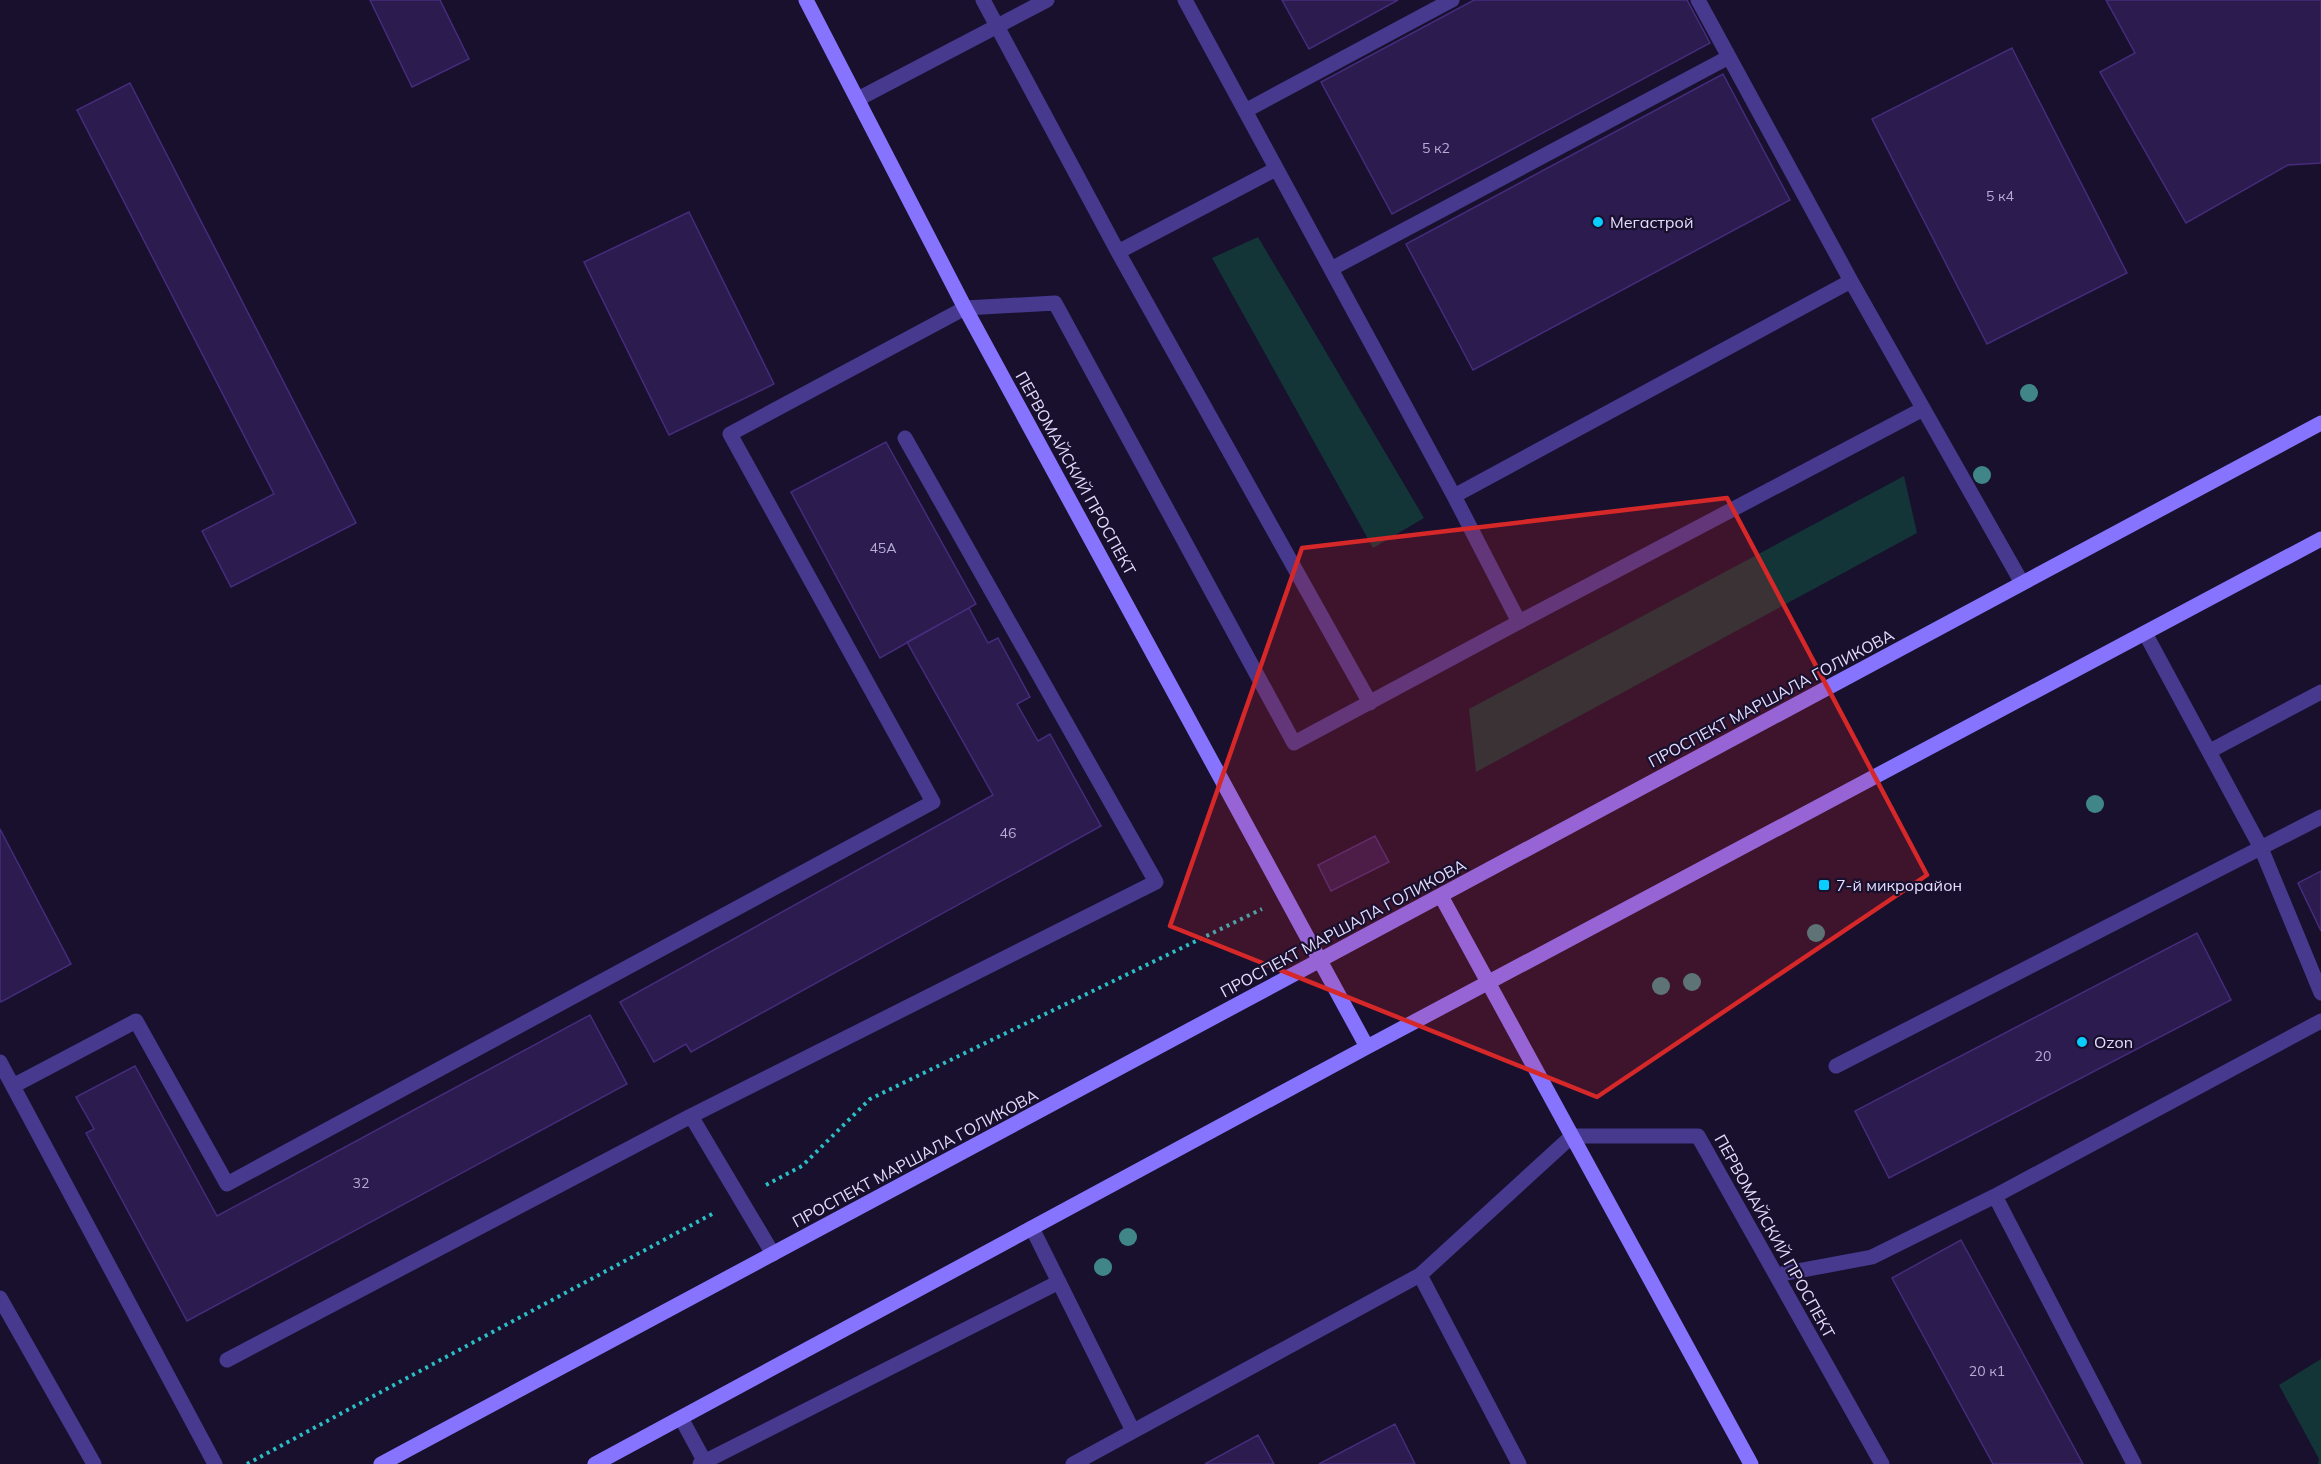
<svg xmlns="http://www.w3.org/2000/svg" width="2321" height="1464" viewBox="0 0 2321 1464" font-family="Mulish,sans-serif">
	<style>
		.green { fill: #133538 }
		.building { fill: #2b1b4f; stroke: #452c7c; stroke-width: 1.5 }
		.lines { fill: none; stroke-linecap: round; stroke-linejoin: round }
		.path { stroke: #2bbec5; stroke-width: 4; stroke-dasharray: 3 4.5; stroke-linecap: butt }
		.lane { stroke: #46398e; stroke-width: 15 }
		.secondary { stroke: #8674ff; stroke-width: 15 }
		.tree { fill: #408689 }
		.marked { fill: #d62828; fill-opacity: 0.2; stroke: #d62828; stroke-width: 4.5; stroke-linejoin: round }
		.poi-dot { fill: #09ccff; stroke: #18102d; stroke-width: 2 }
		.labels { text-anchor: middle; stroke-width: 4.5; stroke-linejoin: round; paint-order: stroke }
		.number-label { font-size: 14px; fill: #b6acd3 }
		.poi-label { font-size: 16px; fill: #e4ddff; stroke: #18102d; text-anchor: start }
		.street-label { font-size: 16px; fill: #e4ddff; stroke: #18102d }
	</style>
	<rect width="100%" height="100%" fill="#18102d"/>
	<path class="green" d="M1258 237 1424 518 1373 548 1212 258Z
		M1904 476 1917 533 1476 772 1469 709Z
		M2321 1359V1464H2318L2319 1459 2279 1385Z"/>
	<path class="building" d="M370 0H440L469 59 412 87Z
		M1282 0H1398L1309 49Z
		M1474 0H1687L1710 43 1392 214 1321 82Z
		M2106 0H2321V163L2288 165 2186 223 2100 72 2135 53Z
		M2012 48 2127 273 1987 344 1872 119Z
		M1723 74 1790 200 1473 370 1406 244Z
		M130 83 356 523 231 587 202 531 274 494 77 110Z
		M689 212 774 384 669 435 584 262Z
		M886 442 976 604 880 658 791 492Z
		M969 608 988 643 998 638 1030 697 1017 704 1038 741 1050 734 1101 826 691 1052 686 1044 654 1062 620 1002 993 795 907 642Z
		M0 829 71 964 1 1002 0 999Z
		M1375 836 1389 862 1331 891 1318 865Z
		M2321 871V931L2298 883Z
		M2197 933 2231 1000 1889 1178 1855 1111Z
		M590 1015 627 1084 187 1321 86 1133 94 1129 76 1097 135 1066 217 1216Z
		M1961 1240 2083 1464H1993L1892 1278Z
		M1395 1424 1415 1464H1319Z
		M1258 1435 1274 1464H1205Z"/>
	<g class="lines">
		<path class="path" d="M766 1185 802 1166 870 1099 1262 909
			M247 1464 714 1213"/>
		<path class="lane" d="M983 0 1118 252 1370 703
			M1185 0 1454 496 1851 281
			M1698 0 1851 281 2022 583
			M858 99 1047 0
			M1245 111 1452 0
			M1118 252 1276 169
			M1331 269 1729 57
			M1519 622 1923 409
			M2145 633 2261 848 2321 993
			M2210 751 2321 692
			M0 1062 215 1464
			M1836 1066 2321 817
			M13 1086 136 1021 227 1184 933 802 730 434 965 308 1055 303 1294 743 1519 622 1454 496
			M1032 1228 1133 1431
			M773 1254 691 1116 1156 882 905 438
			M1776 1275 1872 1257 1995 1196
			M0 1298 94 1464
			M227 1360 691 1116
			M681 1418 706 1464
			M700 1464 1059 1282
			M1073 1464 1420 1275
			M1519 1464 1420 1275 1572 1136H1698L1882 1464
			M2134 1464 1995 1196 2321 1021"/>
		<path class="secondary" d="M806 0 965 308 1367 1047
			M1441 896 1751 1464
			M381 1464 2321 423
			M595 1464 1367 1047 2321 539"/>
	</g>
	<g class="tree">
		<circle cx="2029" cy="393" r="9"/>
		<circle cx="1982" cy="475" r="9"/>
		<circle cx="2095" cy="804" r="9"/>
		<circle cx="1816" cy="933" r="9"/>
		<circle cx="1692" cy="982" r="9"/>
		<circle cx="1661" cy="986" r="9"/>
		<circle cx="1128" cy="1237" r="9"/>
		<circle cx="1103" cy="1267" r="9"/>
	</g>
	<path class="marked" d="M1727 498 1927 875 1597 1097 1170 926 1302 548Z"/>
	<g class="poi-dot">
		<circle cx="1598" cy="222" r="6"/>
		<rect x="1818" y="879" width="12" height="12" rx="3"/>
		<circle cx="2082" cy="1042" r="6"/>
	</g>
	<g class="labels">
		<g class="number-label">
			<text x="1436" y="153">5 к2</text>
			<text x="2000" y="201">5 к4</text>
			<text x="883" y="553">45А</text>
			<text x="1008" y="838">46</text>
			<text x="2043" y="1061">20</text>
			<text x="361" y="1188">32</text>
			<text x="1987" y="1376">20 к1</text>
		</g>
		<g class="poi-label">
			<text x="1610" y="228">Мегастрой</text>
			<text x="1836" y="891">7-й микрорайон</text>
			<text x="2094" y="1048">Ozon</text>
		</g>
		<g class="street-label">
			<text transform="translate(1076 473) rotate(61)" y="6">ПЕРВОМАЙСКИЙ ПРОСПЕКТ</text>
			<text transform="translate(1771 698) rotate(-28)" y="6">ПРОСПЕКТ МАРШАЛА ГОЛИКОВА</text>
			<text transform="translate(1343 928) rotate(-28)" y="6">ПРОСПЕКТ МАРШАЛА ГОЛИКОВА</text>
			<text transform="translate(915 1158) rotate(-28)" y="6">ПРОСПЕКТ МАРШАЛА ГОЛИКОВА</text>
			<text transform="translate(1775 1236) rotate(61)" y="6">ПЕРВОМАЙСКИЙ ПРОСПЕКТ</text>
		</g>
	</g>
</svg>
